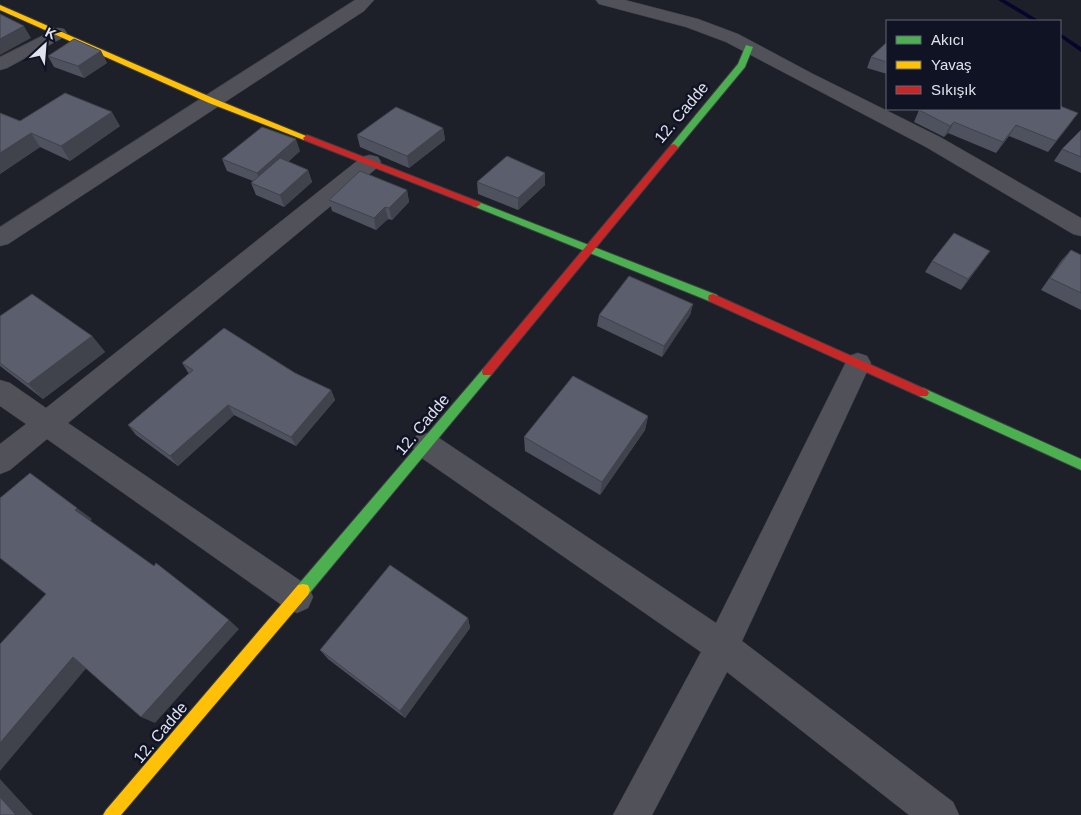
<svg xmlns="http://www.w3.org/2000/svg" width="1081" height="815" viewBox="0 0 1081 815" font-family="Arial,sans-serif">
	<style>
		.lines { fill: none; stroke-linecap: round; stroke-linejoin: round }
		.stream { fill: #08052d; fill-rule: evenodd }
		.street-casing { stroke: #3c3d45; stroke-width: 1 }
		.fast-casing { stroke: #3c3d45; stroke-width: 2 }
		.slow-casing { stroke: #3c3d45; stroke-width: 2 }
		.jam-casing { stroke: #3c3d45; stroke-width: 2 }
		.street { fill: #515259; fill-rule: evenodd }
		.fast { fill: #4caf50; fill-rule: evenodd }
		.slow { fill: #ffc107; fill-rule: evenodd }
		.jam { fill: #c62828; fill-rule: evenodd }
		.wall { fill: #4e515e }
		.shaded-wall { fill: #40424c }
		.building { fill: #5b5e6d; stroke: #40424c }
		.labels { text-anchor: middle; stroke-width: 5; stroke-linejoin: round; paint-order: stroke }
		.street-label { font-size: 16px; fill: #e0e3ee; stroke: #101323 }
	</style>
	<rect width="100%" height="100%" fill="#1e2029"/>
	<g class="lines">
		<path class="stream" d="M998 0H1005L1040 21H1033Z
			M1060 33 1081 47V52L1060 37Z"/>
		<g class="street-casing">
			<path id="street" d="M355 0H374L364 11 8 244 0 246V227Z
				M596 0H625L698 19 738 34 813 74 940 137 1081 218V236L1073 234 926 147 726 42 686 27 599 4Z
				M58 28 64 29 67 33 64 37 7 68 0 70V57Z
				M370 155 378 157 381 162 378 167 68 423 308 586 313 597 308 608 297 613 286 608 47 439 10 470 0 474V444L26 424 0 406V380L10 383 46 408 362 157Z
				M858 353 867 356 871 363 742 641 953 802 959 815H909L727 672 652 815H613L701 652 416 454 412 445 416 436 426 433 436 436 716 623 849 356Z"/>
		</g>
		<g class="fast-casing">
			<path id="fast" d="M746 45 753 47 745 67 677 149H671V145L738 64Z
				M476 201 717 295 718 298 713 302 709 301 473 206 471 204Z
				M487 368 491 369 492 372 491 375 308 595 303 596 298 595 296 590 298 585 483 369Z
				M923 388 1081 459V470L919 396 917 393 919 390Z"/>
		</g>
		<g class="slow-casing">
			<path id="slow" d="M0 5 215 99 311 138 310 140H304L209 103 0 10Z
				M303 584 308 585 310 590 308 595 121 815H103L106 810 298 585Z"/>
		</g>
		<g class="jam-casing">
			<path id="jam" d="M307 135 479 202 481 204 476 207 473 206 304 140 303 138Z
				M674 144 678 147 677 149 491 375H483L482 372 483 369 671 145Z
				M713 294 927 390 929 393 927 396H919L709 301 708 298 709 295Z"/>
		</g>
		<use href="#street" class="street"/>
		<use href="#fast" class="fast"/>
		<use href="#slow" class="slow"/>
		<use href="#jam" class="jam"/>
	</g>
	<path class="wall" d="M887 42V74L867 68 871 57Z
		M101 51 107 63 84 78 54 67 48 56Z
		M919 110 1070 124 1048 152 1009 136 996 153 948 133 944 137 914 122Z
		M0 113 20 121 120 126 70 161 40 147 0 174Z
		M443 128 445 140 409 168 360 147 357 135Z
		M1081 130V173L1054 161 1062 149Z
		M300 151 288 162 308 170 312 182 284 207 256 195 251 183 253 181 227 171 222 159Z
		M545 173V185L518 210 478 194 477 182Z
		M407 190 409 202 392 220 388 219 376 230 332 211 329 200Z
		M1071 250 1081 255V310L1041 290 1061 261Z
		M932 261 982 262 961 290 925 272Z
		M693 304 690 315 662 357 597 326 599 315Z
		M0 316 92 336 105 352 43 399 0 366Z
		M182 363 295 373 331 390 335 400 296 446 234 415 178 466 136 435 128 425 189 374Z
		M648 416 645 430 600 495 525 451 524 437Z
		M468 618 470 628 405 718 328 659 320 650Z"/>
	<path class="shaded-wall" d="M24 26 31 38 0 55V39Z
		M101 51 107 63 84 78 78 66Z
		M112 112 120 126 70 161 61 146Z
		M1078 113 1070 124 1048 152 1056 141Z
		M954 122 948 133 944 137 950 126Z
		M1016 125 1009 136 996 153 1003 142Z
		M443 128 445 140 409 168 407 156Z
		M31 133 40 147 0 174V153Z
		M296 139 300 151 262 185 257 173Z
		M308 170 312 182 284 207 280 195Z
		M545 173V185L518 210V198Z
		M407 190 409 202 392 220 389 208Z
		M385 207 388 219 376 230 374 218Z
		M990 251 982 262 961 290 968 279Z
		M693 304 690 315 662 357 664 346Z
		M92 336 105 352 43 399 28 384Z
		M331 390 335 400 296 446 291 437Z
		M228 405 234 415 178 466 170 456Z
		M648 416 645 430 600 495 602 482Z
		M77 508 92 519 89 522 75 510Z
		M468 618 470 628 405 718 400 711Z
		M229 620 239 629 155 723 141 717Z
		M73 657 89 665 0 771V743Z
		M0 779 33 815H16L0 797Z"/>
	<path class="building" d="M0 14 24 26 0 39Z
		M74 39 101 51 78 66 48 56Z
		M887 42V62L871 57Z
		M65 93 112 112 61 146 31 133 0 153V113L20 121Z
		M1060 106 1078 113 1056 141 1016 125 1003 142 954 122 950 126 919 110 921 109H1060Z
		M396 107 443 128 407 156 357 135Z
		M262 127 296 139 257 173 222 159Z
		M1081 130V157L1062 149Z
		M507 156 545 173 518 198 477 182Z
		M280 158 308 170 280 195 251 183Z
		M360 171 407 190 389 208 385 207 374 218 329 200Z
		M954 233 990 251 968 279 932 261Z
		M1071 250 1081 255V293L1050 278Z
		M629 276 693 304 664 346 599 315Z
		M32 294 92 336 28 384 0 363V316Z
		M224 328 295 373 331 390 291 437 228 405 170 456 128 425 193 370 182 363Z
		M573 376 648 416 602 482 524 437Z
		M30 473 77 508 75 510 154 566 156 563 229 620 141 717 73 657 0 743V644L46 594 0 558V498Z
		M390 565 468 618 400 711 320 650Z
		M0 797 16 815H0Z"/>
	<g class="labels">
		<g class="street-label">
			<text transform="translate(681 112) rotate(-50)" y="6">12. Cadde</text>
			<text transform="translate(422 424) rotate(-50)" y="6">12. Cadde</text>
			<text transform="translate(160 732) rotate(-50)" y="6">12. Cadde</text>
		</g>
	</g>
	<rect x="886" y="20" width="175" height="90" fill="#101323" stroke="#636674"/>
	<rect x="896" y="36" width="25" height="8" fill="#4caf50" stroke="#636674"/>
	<text x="931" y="45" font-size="15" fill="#e0e3ee">Akıcı</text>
	<rect x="896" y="61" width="25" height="8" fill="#ffc107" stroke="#636674"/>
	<text x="931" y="70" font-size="15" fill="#e0e3ee">Yavaş</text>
	<rect x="896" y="86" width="25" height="8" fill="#c62828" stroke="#636674"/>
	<text x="931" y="95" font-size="15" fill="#e0e3ee">Sıkışık</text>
	<g transform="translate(45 45) rotate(26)" stroke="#101323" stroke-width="4" paint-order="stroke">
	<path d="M0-4L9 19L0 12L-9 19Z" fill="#e0e3ee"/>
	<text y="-8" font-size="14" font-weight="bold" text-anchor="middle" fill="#e0e3ee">K</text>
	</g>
</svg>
